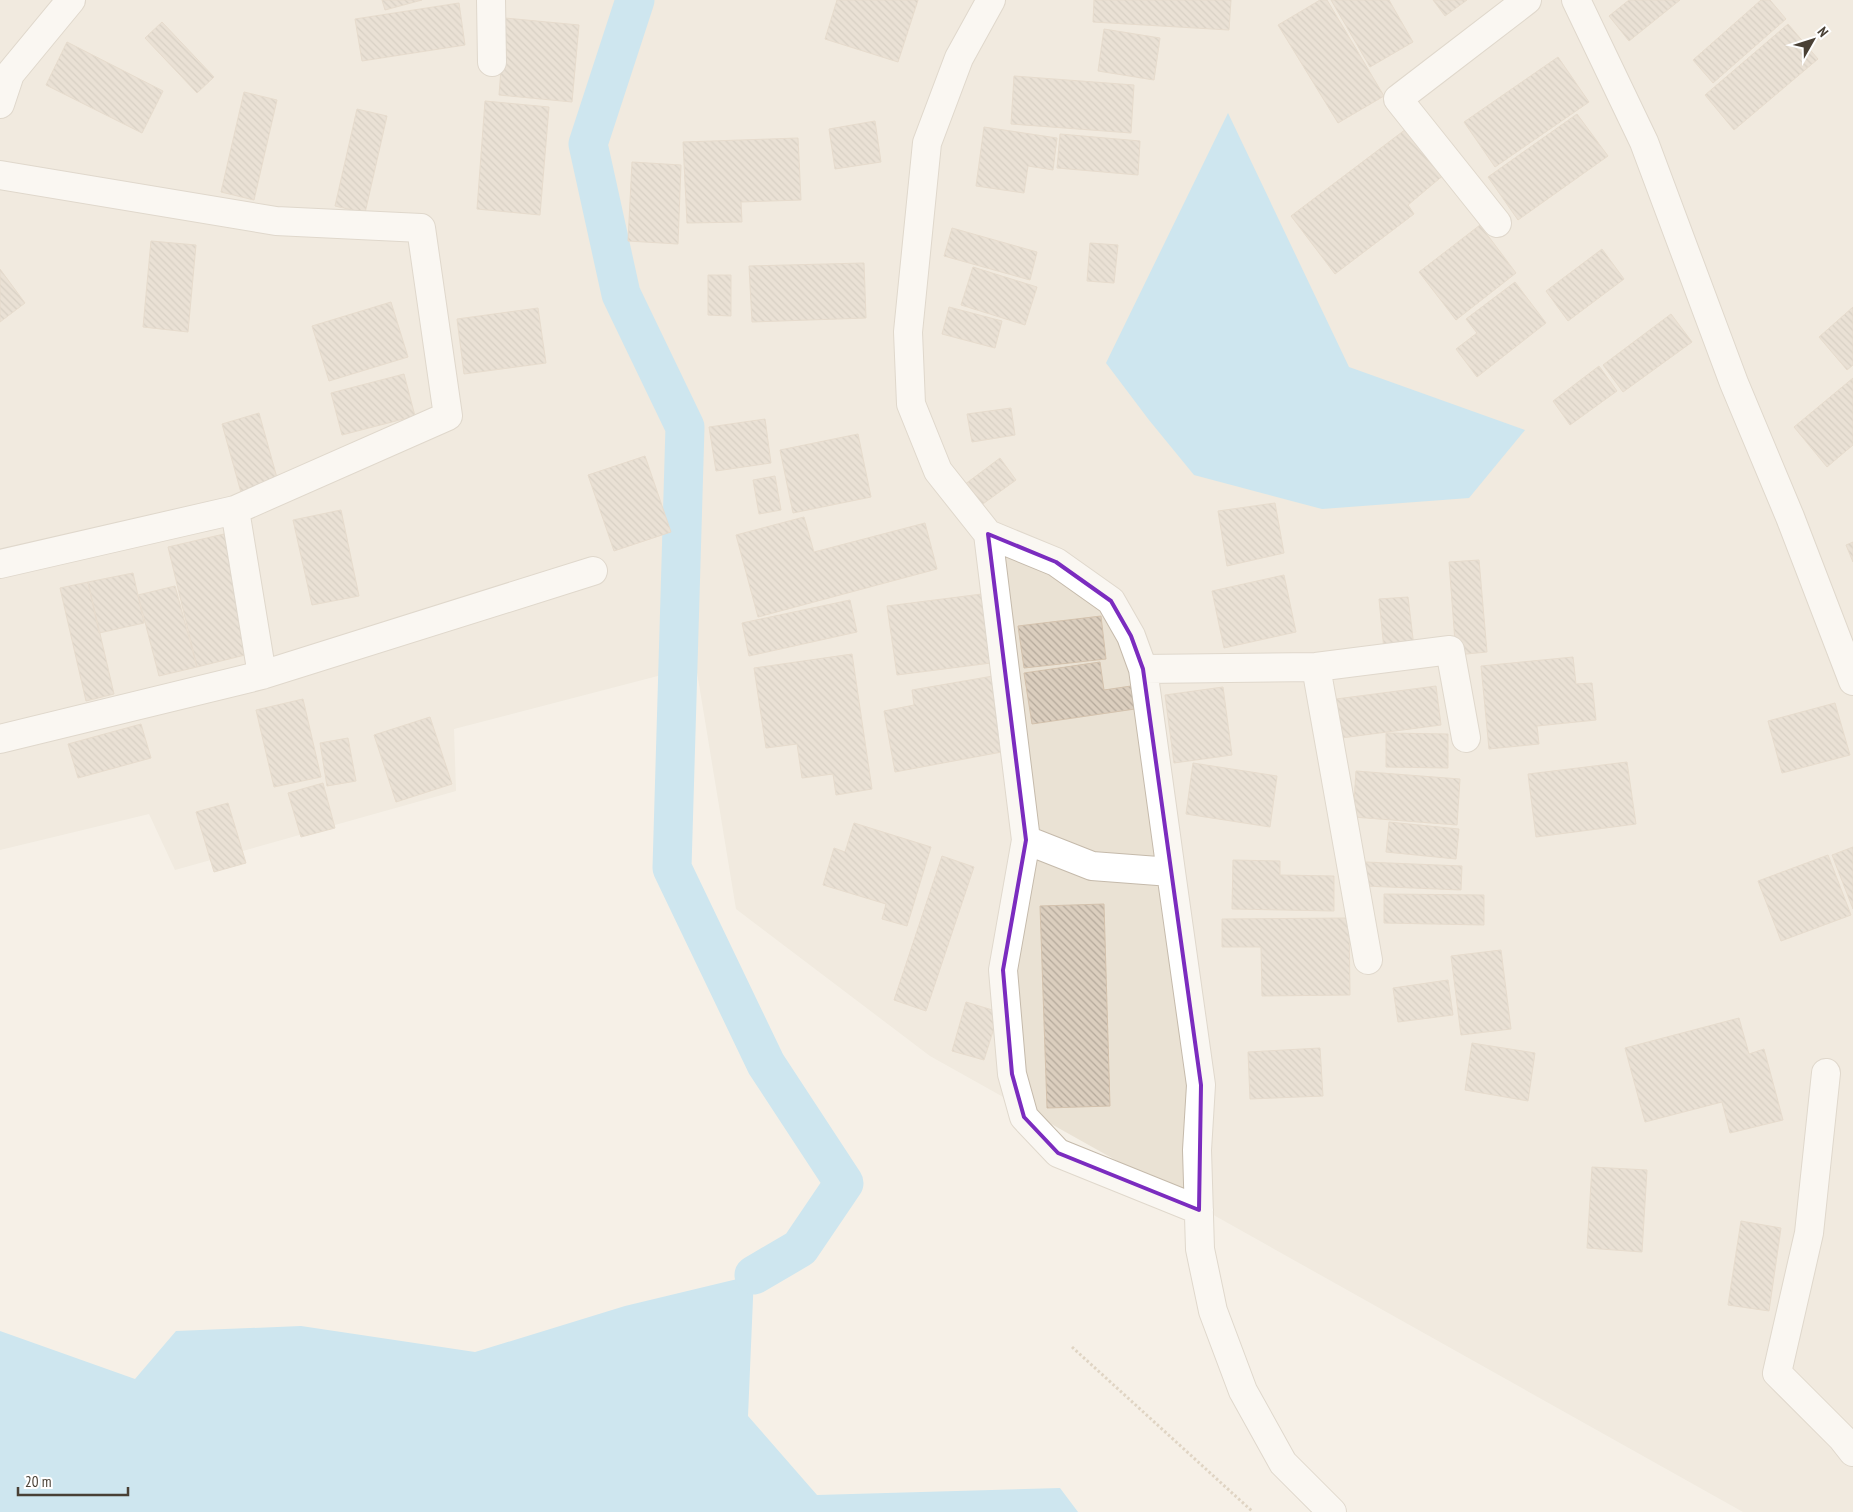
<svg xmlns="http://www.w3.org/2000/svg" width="1853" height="1512" viewBox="0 0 1853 1512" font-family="'PT Sans Narrow',sans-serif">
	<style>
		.residential { fill: #eae2d4 }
		.water { fill: #9dd9f8 }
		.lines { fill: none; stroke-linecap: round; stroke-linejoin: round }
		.canal { stroke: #9dd9f8; stroke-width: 39 }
		.building { fill: url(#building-back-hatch); stroke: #d4c2ad }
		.minor-casing { stroke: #c5baab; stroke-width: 30 }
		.path { stroke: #c5b298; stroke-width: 3; stroke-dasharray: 2.5 2.5; stroke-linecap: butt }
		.minor { stroke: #fff; stroke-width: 28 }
		.marked { fill: none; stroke: #7b2cbf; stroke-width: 4; stroke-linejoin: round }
	</style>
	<defs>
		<pattern id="building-back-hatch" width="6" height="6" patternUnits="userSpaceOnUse" patternTransform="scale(1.25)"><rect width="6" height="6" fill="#dbcebe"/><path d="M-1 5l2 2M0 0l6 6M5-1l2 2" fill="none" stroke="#b4a99b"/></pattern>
	</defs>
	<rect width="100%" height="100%" fill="#f5f0e7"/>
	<path class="residential" d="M0 0H1853V1512H1743L930 1056 736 909 696 666 454 729 456 791 175 870 149 814 0 850Z"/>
	<path class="water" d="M1228 113 1349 367 1525 430 1469 498 1322 509 1194 475 1149 420 1106 363Z
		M754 1275 748 1416 817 1495 1060 1488 1078 1512H0V1331L135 1379 176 1331 301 1326 475 1352 625 1306Z"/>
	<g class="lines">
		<path class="canal" d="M635 0 588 144 621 294 685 427 672 868 766 1064 844 1183 800 1248 754 1275"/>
	</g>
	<path class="building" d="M382 0H422L385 10Z
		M837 0H918L898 62 825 39Z
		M1094 0H1231L1229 30 1093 22Z
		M1320 0H1327L1384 96 1338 123 1278 25Z
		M1331 0H1389L1413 42 1370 67Z
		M1433 0H1467L1445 16Z
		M1629 0H1680L1629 41 1609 16Z
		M1761 0H1770L1786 19 1713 83 1693 60Z
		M459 3 465 45 362 61 355 19Z
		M505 18 579 25 572 102 499 95Z
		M162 22 214 77 197 93 145 38Z
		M1788 24 1818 59 1734 130 1705 95Z
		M1104 29 1160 38 1154 80 1098 71Z
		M67 42 163 91 142 133 46 85Z
		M1558 57 1589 102 1495 167 1464 122Z
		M1014 76 1134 85 1131 133 1011 124Z
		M244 92 277 100 254 200 221 192Z
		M485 101 549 107 540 215 477 209Z
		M357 109 387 116 365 213 335 206Z
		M1577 114 1608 156 1518 220 1488 177Z
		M875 121 881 162 835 169 829 129Z
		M1410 126 1446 173 1408 205 1414 214 1335 274 1291 216Z
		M984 127 1057 138 1053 170 1028 166 1024 193 976 186Z
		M1060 134 1140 141 1138 175 1057 168Z
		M798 138 801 200 741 202 742 222 687 223 683 142Z
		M632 162 681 165 678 244 628 241Z
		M1480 225 1516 273 1456 320 1419 272Z
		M952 228 1037 252 1030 280 944 256Z
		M151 241 196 245 188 332 143 327Z
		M1090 243 1118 245 1114 283 1087 281Z
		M1602 249 1624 279 1568 321 1546 291Z
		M864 263 866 318 752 322 749 266Z
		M973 267 1037 287 1025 325 961 305Z
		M0 269 25 303 0 322Z
		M708 275H731V316L708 315Z
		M1515 282 1546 323 1477 377 1456 349 1477 333 1466 319Z
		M391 302 408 357 329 381 312 326Z
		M949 307 1002 321 995 348 942 334Z
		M1853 307V365L1847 370 1819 337Z
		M538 308 546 363 464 374 457 319Z
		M1671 314 1692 342 1623 392 1603 365Z
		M1599 366 1617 391 1570 425 1553 401Z
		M404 374 415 416 342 435 331 393Z
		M1853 378V445L1827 467 1794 427Z
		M1011 408 1015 435 972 442 967 414Z
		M259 413 279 485 242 496 222 424Z
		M765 419 771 463 716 471 709 427Z
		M858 434 871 497 793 513 780 450Z
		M645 456 671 532 614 551 588 475Z
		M1000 458 1016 480 980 506 964 485Z
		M775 476 781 510 759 514 753 480Z
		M1275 503 1284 553 1227 566 1218 511Z
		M341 510 359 596 312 605 293 520Z
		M804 517 814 552 925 523 937 569 758 617 736 535Z
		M224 534 253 653 197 667 168 547Z
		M1853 542V562L1846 545Z
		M1479 560 1487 652 1456 655 1449 562Z
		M133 573 144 623 99 633 88 582Z
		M1284 575 1296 632 1224 648 1212 591Z
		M88 582 114 694 86 701 60 588Z
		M175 586 197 667 159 676 138 595Z
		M982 594 991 663 897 675 887 606Z
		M1408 597 1414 647 1384 650 1379 599Z
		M850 600 857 632 749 656 742 623Z
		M1101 616 1106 659 1024 668 1018 626Z
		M852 654 872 789 836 795 833 774 802 778 797 744 766 748 754 668Z
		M1573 657 1576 684 1592 683 1596 720 1537 726 1539 744 1489 749 1481 666Z
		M1100 662 1104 690 1131 686 1135 709 1032 724 1024 673Z
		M993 676 1007 751 895 772 884 711 914 705 912 690Z
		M1436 686 1441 725 1341 738 1336 699Z
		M1223 687 1232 755 1174 763 1165 695Z
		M303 699 321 777 274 787 256 710Z
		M1835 703 1850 755 1782 773 1768 721Z
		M430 717 452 784 396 802 374 735Z
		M141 724 151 758 78 778 68 744Z
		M1386 733 1448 734V768L1386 767Z
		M348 738 356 781 327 786 320 743Z
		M1627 762 1636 824 1536 837 1528 774Z
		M1193 763 1277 776 1270 827 1186 814Z
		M1356 771 1460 779 1457 825 1353 817Z
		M323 783 335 828 301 837 288 793Z
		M228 803 246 863 214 872 196 812Z
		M1389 822 1459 829 1456 859 1386 852Z
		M854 823 931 847 907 926 882 919 886 904 823 885 834 848 845 852Z
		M1853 847V909L1832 855Z
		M1828 855 1851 915 1781 941 1758 881Z
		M942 856 974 867 926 1011 894 1000Z
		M1233 860 1280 861V875L1334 876V911L1232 909Z
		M1365 862 1462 866 1461 890 1364 886Z
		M1384 894 1484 895V925L1384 923Z
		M1104 904 1110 1106 1047 1108 1040 906Z
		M1349 918 1350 995 1262 996 1261 947H1222V919Z
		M1501 950 1511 1029 1461 1035 1451 956Z
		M1448 980 1453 1015 1398 1022 1393 988Z
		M966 1002 999 1012 984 1060 952 1051Z
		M1739 1018 1749 1054 1764 1049 1783 1120 1730 1133 1722 1102 1645 1122 1625 1048Z
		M1472 1043 1535 1053 1528 1101 1465 1090Z
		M1320 1048 1323 1096 1250 1099 1248 1052Z
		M1592 1167 1647 1170 1642 1252 1587 1248Z
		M1741 1221 1781 1228 1769 1311 1728 1305Z"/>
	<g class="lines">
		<g class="minor-casing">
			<path id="minor" d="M491 0 492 62
				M991 0 959 58 927 143 908 332 911 404 938 471 988 534 1026 840 1092 866 1171 872 1201 1085 1197 1150 1200 1249 1213 1311 1243 1391 1283 1463 1332 1512
				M1576 0 1644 142 1734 383 1790 517 1853 681
				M0 104 10 74 71 0
				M0 175 276 221 421 228 448 416 235 510 0 564
				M1497 223 1398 99 1527 0
				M235 510 262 675
				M988 534 1056 562 1111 601 1131 636 1143 669 1171 872
				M1316 667 1368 960
				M1143 669 1316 667 1450 650 1466 738
				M0 739 262 675 593 571
				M1026 840 1003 970 1012 1074 1024 1117 1058 1153 1199 1210
				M1826 1073 1809 1233 1777 1373 1842 1438 1853 1452"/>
		</g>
		<path class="path" d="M1072 1347 1253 1512"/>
		<use href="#minor" class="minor"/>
	</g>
	<path d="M0 0H1853V1512H0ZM988 534 1056 562 1111 601 1131 636 1143 669 1201 1085 1199 1210 1058 1153 1024 1117 1012 1074 1003 970 1026 840Z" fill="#f5f0e7" fill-opacity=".55" fill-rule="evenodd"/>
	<path class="marked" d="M988 534 1056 562 1111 601 1131 636 1143 669 1201 1085 1199 1210 1058 1153 1024 1117 1012 1074 1003 970 1026 840Z"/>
	<g transform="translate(1813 40) rotate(51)" stroke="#ffffff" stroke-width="4" paint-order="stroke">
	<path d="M0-4L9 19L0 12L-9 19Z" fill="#494035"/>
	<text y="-8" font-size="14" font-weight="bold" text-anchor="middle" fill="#494035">N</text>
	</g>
	<path d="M18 1487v8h110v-8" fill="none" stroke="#494035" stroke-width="2.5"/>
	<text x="25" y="1487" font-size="15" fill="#494035" stroke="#ffffff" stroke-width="4" paint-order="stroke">20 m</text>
</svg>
